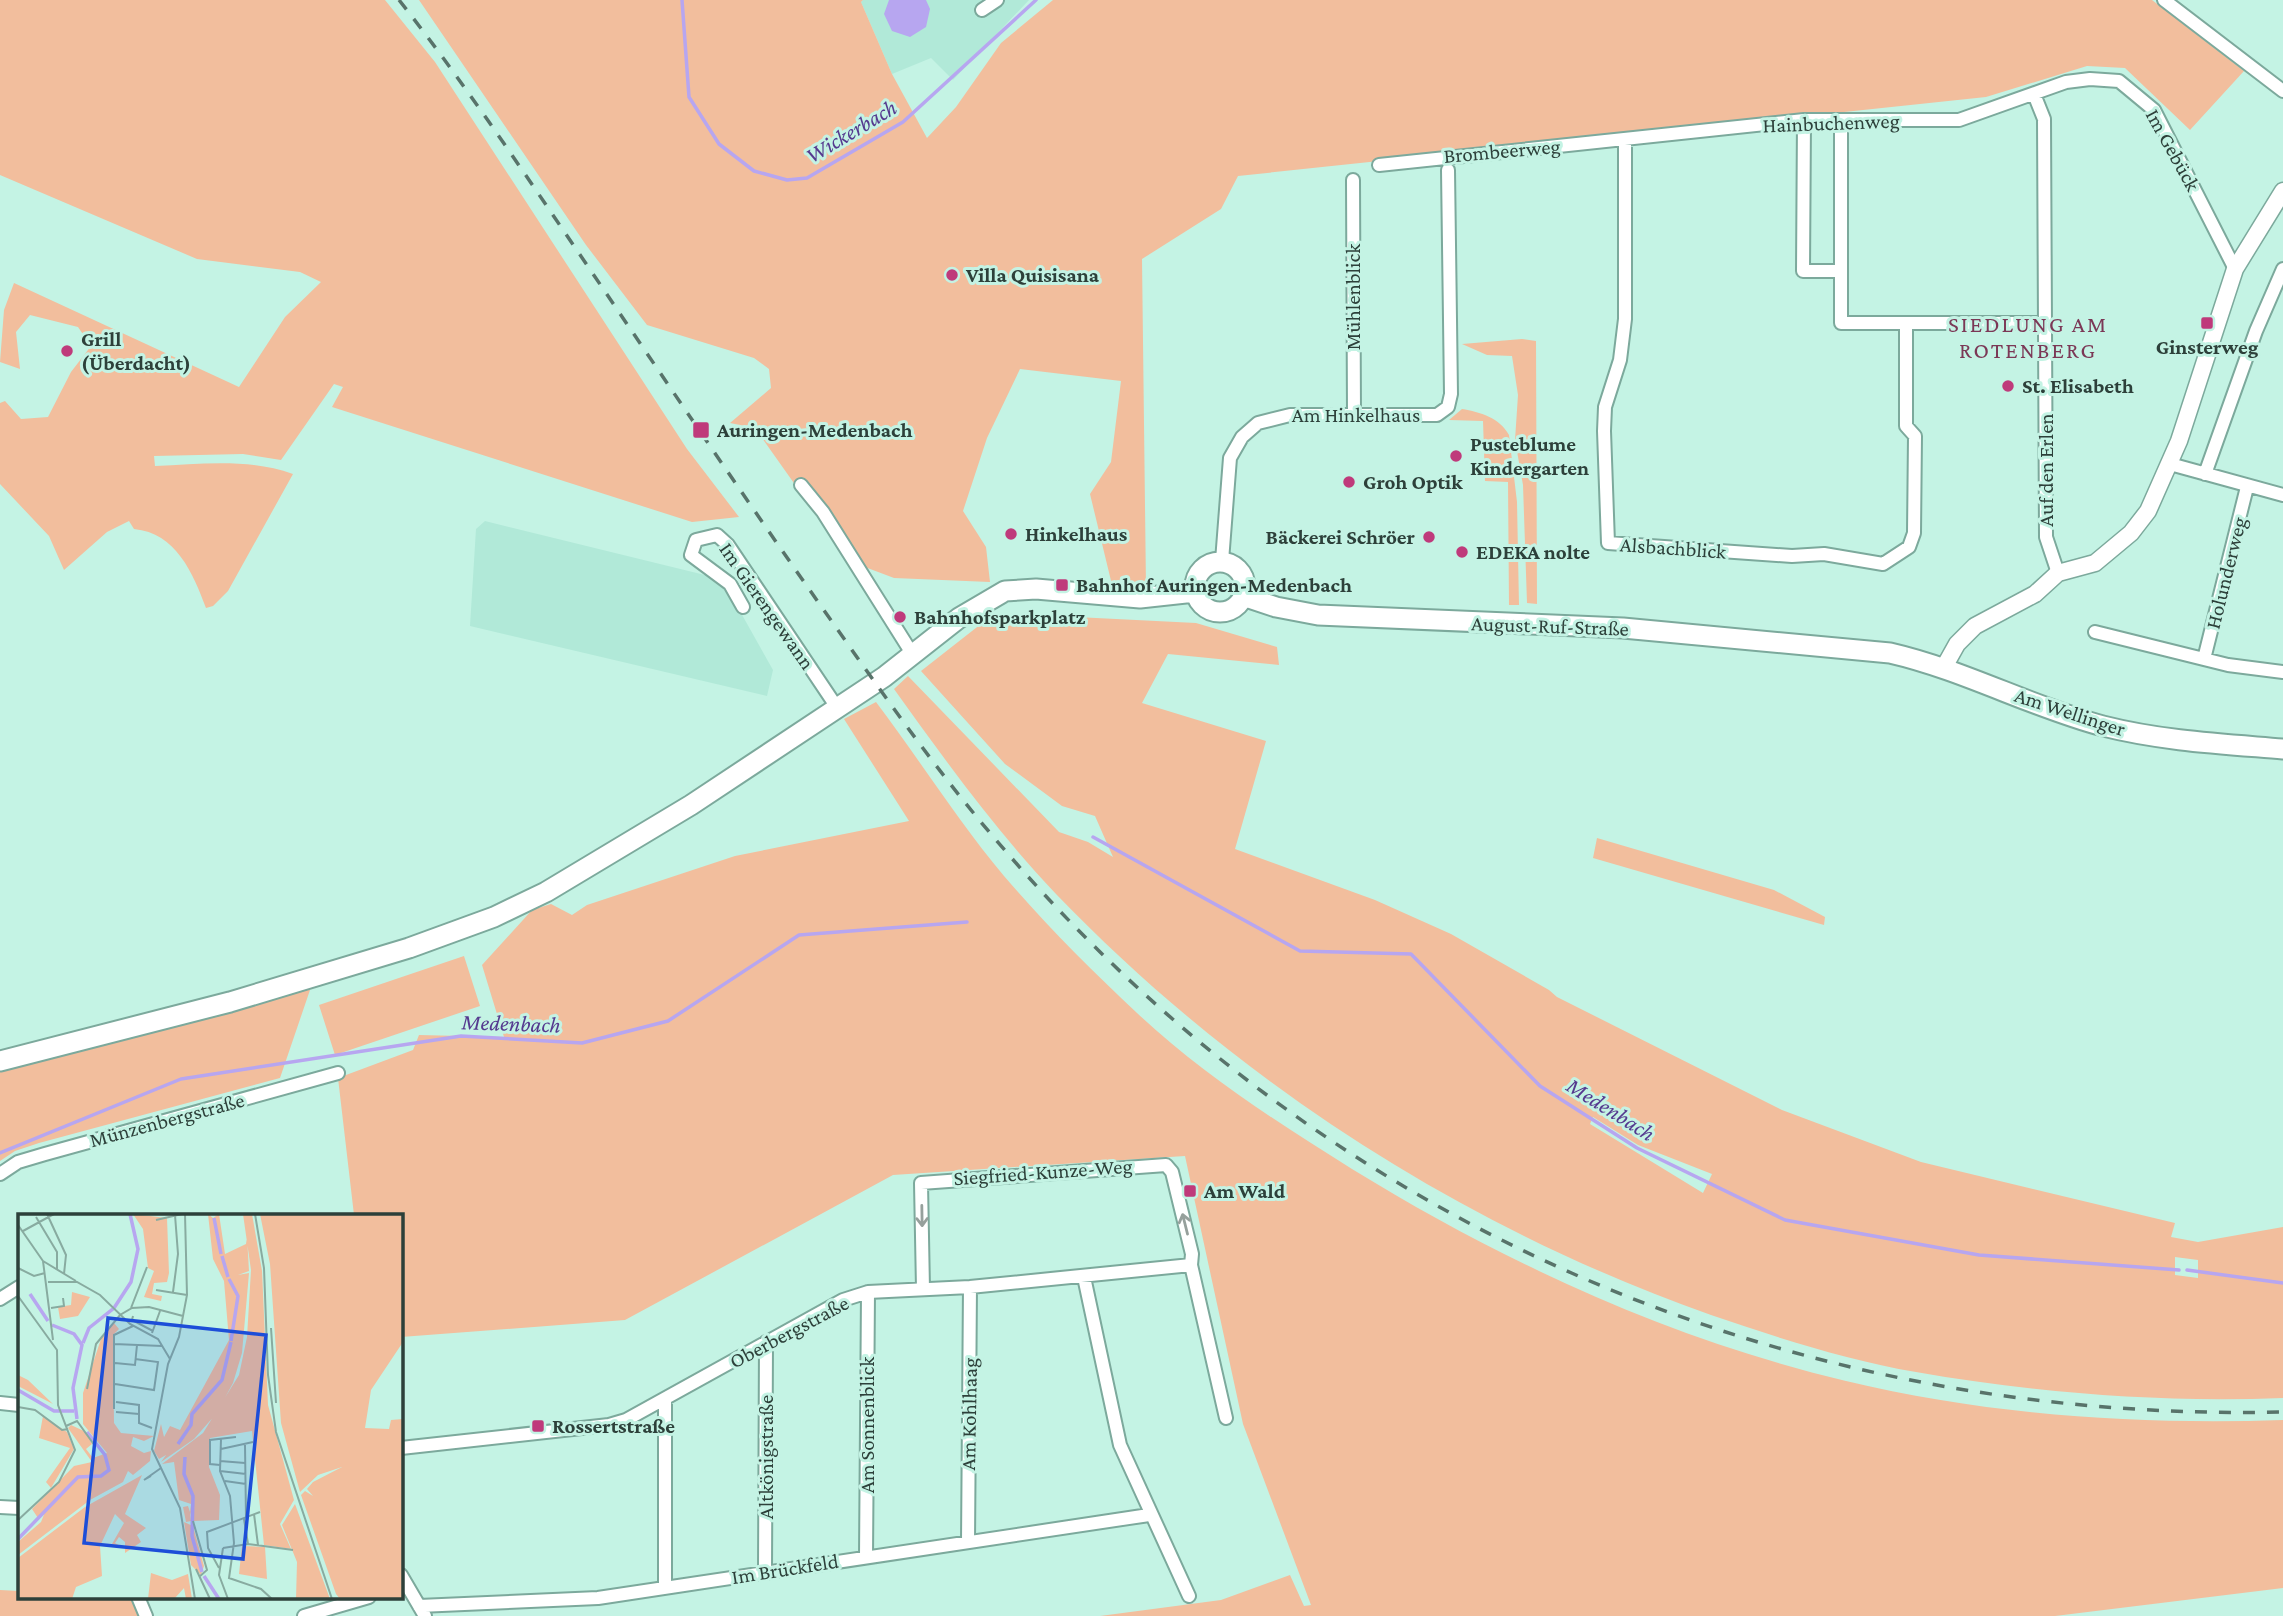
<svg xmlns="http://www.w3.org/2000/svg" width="2283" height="1616" viewBox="0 0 2283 1616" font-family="'Crimson Pro',serif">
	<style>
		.built { fill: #b1e9d8 }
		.green { fill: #f2be9d; fill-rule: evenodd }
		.water { fill: #b7a6f0 }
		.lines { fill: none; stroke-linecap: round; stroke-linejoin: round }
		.stream { stroke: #b7a6f0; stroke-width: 3.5 }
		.minor-casing { stroke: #7ca99c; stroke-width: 16 }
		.tertiary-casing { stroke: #7ca99c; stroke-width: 19 }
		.secondary-casing { stroke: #7ca99c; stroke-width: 23 }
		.minor { stroke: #fff; stroke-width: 12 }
		.tertiary { stroke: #fff; stroke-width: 16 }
		.secondary { stroke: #fff; stroke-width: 19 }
		.rail { stroke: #58736a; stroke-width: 3.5; stroke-dasharray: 12 12; stroke-linecap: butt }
		.oneway { stroke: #96a09c }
		.poi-dot { fill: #bf3a7b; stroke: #c4f3e4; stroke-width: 2.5 }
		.labels { text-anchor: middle; stroke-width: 6; stroke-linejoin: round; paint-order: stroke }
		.street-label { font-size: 21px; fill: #2d403a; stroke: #c4f3e4 }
		.poi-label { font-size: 21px; font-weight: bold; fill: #2d403a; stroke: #c4f3e4; text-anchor: start }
		.water-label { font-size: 23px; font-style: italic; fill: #553a8f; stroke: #c4f3e4 }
		.neighbourhood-label { font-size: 23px; letter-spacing: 2px; fill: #7b3856; stroke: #c4f3e4 }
		.inset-river { fill: none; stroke: #b7a6f0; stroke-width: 3.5 }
		.inset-road { fill: none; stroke: #88aba0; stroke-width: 2 }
		.view { fill: #1d4ed8; fill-opacity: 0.15; stroke: #1d4ed8; stroke-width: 3.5 }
		.inset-edge { fill: none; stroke: #2d403a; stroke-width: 3.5 }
	</style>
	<rect width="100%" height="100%" fill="#c4f3e4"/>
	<path class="built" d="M863 0H1029L953 80 931 58 892 74 861 2Z
		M485 521 713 577 727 588 773 670 767 696 470 626 476 529Z"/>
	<path class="green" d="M0 0H385L435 62 687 449 739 517 692 522 332 407 343 387 334 384 281 460 243 454 154 456 155 466C202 464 248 458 293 474L228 591 213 606 206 608C193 573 176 533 134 529L129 521 107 532 64 570 49 536 0 484V403L5 401 21 419 48 417 71 372 91 346 78 327 30 315 16 332 20 369 0 362 4 310 14 283 239 387 285 317 321 282 300 272 197 259 0 175Z
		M419 0H863L861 2 892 74 927 138 956 107 1001 43 1053 0H2152L2244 71 2190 130 2125 68 2087 66 1986 97 1238 176 1221 209 1142 259 1146 588 1113 589 1090 494 1111 462 1121 381 1020 369 987 438 963 511 986 547 990 582 894 578 849 561 755 428 730 423 771 388 769 369 754 358 647 325 586 245Z
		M1522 339 1536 341 1537 604 1527 603 1523 485 1515 440 1518 395 1512 356 1487 355 1462 344Z
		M1462 409C1480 412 1500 418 1509 435L1517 502 1519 605H1509L1508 482 1485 481 1483 421 1449 420Z
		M995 613 1196 623 1277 647 1279 665 1168 654 1142 703 1266 741 1235 849 1375 900 1451 934 1549 990 1557 997 1782 1110 1921 1162 2175 1223 2171 1237 2198 1242 2283 1227V1398C2161 1403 2036 1393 1916 1372 1847 1360 1778 1338 1711 1315 1465 1228 1238 1083 1056 894 996 831 945 760 894 689L908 676 1059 832 1088 842 1113 857 1095 816 1062 806 1005 764 921 671ZM1593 1117 1638 1145 1712 1174 1703 1193 1590 1124ZM2175 1257 2198 1260V1278L2175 1275Z
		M876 702C919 759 958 821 1004 876 1045 924 1091 970 1137 1013 1201 1073 1278 1123 1352 1169 1505 1263 1670 1339 1846 1381 1987 1415 2138 1425 2283 1420V1588L2055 1616H1100L1221 1600 1290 1575 1304 1606 1311 1605 1243 1424 1185 1156 893 1175 625 1320 401 1337V1215H354L338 1078 413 1050 419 1035 504 1037 482 965 532 910 551 904 572 915 587 905 735 856 909 821 844 719Z
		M1597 838 1774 890 1825 917 1824 925 1593 858Z
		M464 956 480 1006 335 1055 319 1005Z
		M303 988 310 990 280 1078 39 1143 15 1151 0 1161V1070Z
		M0 1590 19 1591V1597H130L138 1616H0Z"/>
	<path class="water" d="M889 0H926L930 9 926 27 910 37 892 31 884 14Z"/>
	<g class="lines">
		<path class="stream" d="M682 0 689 97 719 144 754 171 787 180 807 178 903 122 1036 0
			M1093 837 1300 951 1411 954 1540 1086 1637 1148 1785 1220 1979 1255 2179 1270
			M0 1153 181 1079 461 1036 582 1043 668 1021 799 935 967 922
			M2187 1270 2283 1283"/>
		<g class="minor-casing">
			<path id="minor" d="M2164 0 2283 91
				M982 10 997 0
				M2034 94 2044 119 2046 537 2058 573
				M1804 120 1803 271H1841
				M1841 121V323H2046
				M1625 141V319L1620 360 1605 407 1604 431 1608 543 1792 556 1824 554 1883 564 1909 547 1914 533 1915 436 1906 426V323
				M1379 165 1804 120H1959L2066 82 2090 79 2119 81 2154 110 2235 269
				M1353 180 1354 415
				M2170 464 2283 495
				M2205 474 2256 331 2283 269
				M801 485 823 512 913 655
				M1222 561 1230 458 1242 437 1258 423 1290 415H1437L1448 407 1451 394 1448 170
				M743 607 730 584 691 555 696 540 717 535 728 545 838 709
				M2095 632 2228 665 2283 672
				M2204 659 2247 487
				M0 1174 18 1162 45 1154 338 1073
				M1084 1277 1120 1445 1189 1596
				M923 1289 921 1183 1166 1165 1172 1172 1192 1254 1191 1265 1226 1418
				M0 1299 19 1287
				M665 1399V1587
				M0 1403 19 1405
				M401 1448 609 1425 626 1420 843 1300 868 1292 970 1287 1191 1265
				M0 1507 19 1508
				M968 1542 970 1287
				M866 1557 868 1292
				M765 1572 766 1342
				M401 1575 425 1616
				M138 1597 146 1616
				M419 1606 598 1598 1149 1515
				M304 1616 369 1597"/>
		</g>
		<g class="tertiary-casing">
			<path id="tertiary" d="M1943 669 1957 644 1975 626 2035 594 2058 573 2095 563 2131 533 2148 511 2179 441 2235 269 2283 191"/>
		</g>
		<g class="secondary-casing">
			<path id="secondary" d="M1195 587a25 25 0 1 1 50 0a25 25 0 1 1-50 0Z
				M1243 596 1276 607 1318 615 1623 628 1890 653C1964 670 2031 707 2103 726 2162 741 2223 744 2283 749
				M0 1061 230 1002 409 948 494 917 546 892 691 805 884 677 959 618 1005 591 1036 589 1140 598 1195 592"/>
		</g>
		<use href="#minor" class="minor"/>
		<use href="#tertiary" class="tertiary"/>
		<use href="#secondary" class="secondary"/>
		<path class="rail" d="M399 0C466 85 526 176 587 265 667 383 746 500 828 616 885 697 943 780 1009 855 1333 1229 1790 1423 2283 1412"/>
	</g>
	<defs><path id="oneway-shaft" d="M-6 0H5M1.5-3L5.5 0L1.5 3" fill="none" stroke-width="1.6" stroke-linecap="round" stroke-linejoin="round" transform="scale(1.75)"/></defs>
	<g class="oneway">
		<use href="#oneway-shaft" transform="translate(922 1216) rotate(89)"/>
		<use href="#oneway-shaft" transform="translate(1185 1224) rotate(-104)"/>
	</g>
	<g class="poi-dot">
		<circle cx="952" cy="275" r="7"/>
		<rect x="2200" y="316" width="14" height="14" rx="3.5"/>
		<circle cx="67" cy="351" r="7"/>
		<circle cx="2008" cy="386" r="7"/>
		<rect x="692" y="421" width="18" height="18" rx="3.5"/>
		<circle cx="1456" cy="456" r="7"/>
		<circle cx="1349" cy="482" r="7"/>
		<circle cx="1011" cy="534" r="7"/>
		<circle cx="1429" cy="537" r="7"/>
		<circle cx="1462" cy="552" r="7"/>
		<rect x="1055" y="578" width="14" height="14" rx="3.5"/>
		<circle cx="900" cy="617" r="7"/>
		<rect x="1183" y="1184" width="14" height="14" rx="3.5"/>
		<rect x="531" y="1419" width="14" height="14" rx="3.5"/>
	</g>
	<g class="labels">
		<g class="street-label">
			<text transform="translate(1831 123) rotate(-2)" y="7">Hainbuchenweg</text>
			<text transform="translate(2173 150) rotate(61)" y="7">Im Gebück</text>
			<text transform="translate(1502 151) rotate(-5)" y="7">Brombeerweg</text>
			<text transform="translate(1353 297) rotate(-90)" y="7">Mühlenblick</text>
			<text x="1356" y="422">Am Hinkelhaus</text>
			<text transform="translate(2046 470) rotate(-90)" y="7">Auf den Erlen</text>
			<text transform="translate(1673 548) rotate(4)" y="7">Alsbachblick</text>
			<text transform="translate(2226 573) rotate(-76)" y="7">Holunderweg</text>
			<text transform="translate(767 606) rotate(55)" y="7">Im Gierengewann</text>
			<text transform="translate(1550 626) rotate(2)" y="7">August-Ruf-Straße</text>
			<text transform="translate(2070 712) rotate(18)" y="7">Am Wellinger</text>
			<text transform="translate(167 1120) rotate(-15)" y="7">Münzenbergstraße</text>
			<text transform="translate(1043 1172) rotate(-4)" y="7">Siegfried-Kunze-Weg</text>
			<text transform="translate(789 1332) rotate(-28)" y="7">Oberbergstraße</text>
			<text transform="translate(969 1414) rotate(-89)" y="7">Am Kohlhaag</text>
			<text transform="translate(867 1425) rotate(-90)" y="7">Am Sonnenblick</text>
			<text transform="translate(766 1457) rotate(-90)" y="7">Altkönigstraße</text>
			<text transform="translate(785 1569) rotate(-9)" y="7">Im Brückfeld</text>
		</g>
		<g class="poi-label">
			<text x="966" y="282">Villa Quisisana</text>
			<text x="81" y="346">Grill<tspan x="81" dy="24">(Überdacht)</tspan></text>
			<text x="2207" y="354" text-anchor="middle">Ginsterweg</text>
			<text x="2022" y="393">St. Elisabeth</text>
			<text x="717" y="437">Auringen-Medenbach</text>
			<text x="1470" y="451">Pusteblume<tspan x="1470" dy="24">Kindergarten</tspan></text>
			<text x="1363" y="489">Groh Optik</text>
			<text x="1025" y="541">Hinkelhaus</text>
			<text x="1415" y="544" text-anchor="end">Bäckerei Schröer</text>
			<text x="1476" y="559">EDEKA nolte</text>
			<text x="1076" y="592">Bahnhof Auringen-Medenbach</text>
			<text x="914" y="624">Bahnhofsparkplatz</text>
			<text x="1204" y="1198">Am Wald</text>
			<text x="552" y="1433">Rossertstraße</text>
		</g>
		<g class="water-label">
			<text transform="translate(851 131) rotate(-31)" y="8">Wickerbach</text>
			<text transform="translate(511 1023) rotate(2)" y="8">Medenbach</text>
			<text transform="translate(1611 1109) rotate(32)" y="8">Medenbach</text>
		</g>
		<g class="neighbourhood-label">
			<text x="2028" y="332">SIEDLUNG AM<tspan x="2028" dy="26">ROTENBERG</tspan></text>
		</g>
	</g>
	<g transform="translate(18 1214)">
		<rect width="385" height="385" fill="#c4f3e4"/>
		<path d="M115 0 149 4 151 59 149 68 136 69 134 80 144 82 143 87 126 83 136 57 130 54 125 15ZM190 0 195 4 201 0 207 40 228 30 229 23 231 57 220 61 231 59 224 139 215 169 198 200 176 225 143 248 148 241 141 245 136 237 143 210 146 223 152 212 162 216 211 126 206 67 195 45ZM225 0H234L244 57 250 191 276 286 262 310 273 335 246 331 234 217 192 224 191 253 202 281 201 306 175 307 172 298 173 307 168 308 165 293 170 292 172 298 173 290 161 286 156 248 144 250 185 219 221 161 229 123 233 56ZM242 0H385V128L353 176 347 214 371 215 373 206 385 205V385H322L318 380 283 281 287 277 295 282 289 275 295 268 324 253 300 261 282 278 263 209 252 50ZM54 78 72 83 60 102 42 105 40 93 53 91ZM96 109 101 115 95 121 96 209 103 219 136 222 126 227 115 223 113 232 126 239 133 237 132 247 115 261 110 257 105 268 72 286 0 341V328L23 308 27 298 20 304 14 295 56 252 74 248 50 214 53 211 68 218 74 230 68 235 75 244 89 239 65 210V179L84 122ZM0 161 10 166 35 190 0 172ZM25 202 49 218 56 235 33 274 28 268 52 234 21 224ZM124 261 107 300 128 314 119 321 123 328 107 339V328L101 323 97 329 102 332 94 330 106 309 97 300 82 332 84 362 58 373 54 385H0V344L67 293ZM277 290 312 385H278L279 348 264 311ZM166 308 175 312 186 352 183 361 173 351ZM224 332 247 333 249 365 221 360ZM133 359 154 366 170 360 174 385H168L166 374 157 384 130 385Z" fill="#f2be9d"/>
		<path class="inset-river" d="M196 4 203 40M204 42 210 63M211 65 220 82 213 127M12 80 30 107M34 111 56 120 64 131 55 174 59 205M65 129 71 114 96 94 113 68 120 35 112 0M0 176 36 197H56M160 230 173 211 174 200 204 166 213 128M167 243 166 260 175 282 174 322 184 358M0 325 60 263 83 262 91 256 87 241 69 218M186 362 201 385"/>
		<path class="inset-road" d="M29 0 48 41 46 60M167 0 169 81 161 123 150 150 134 235 162 294 177 385M237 0 246 54 250 161 258 218 314 385M18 3 39 38V57M138 6 164 0M0 11 25 47 35 126M5 17 36 0M25 47 58 67M0 54 16 62 27 59M30 68H59L82 81 112 110 140 125 152 145M138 76 169 81M155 78 160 40 157 1M0 82 39 136 40 191 57 236 41 268 0 306M33 94 46 92 45 84M113 94 129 53M115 102 114 106 135 117M253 114 258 189M134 119 142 97M96 130 144 132M97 149 117 151 119 131M97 170 136 176 140 148 117 145M69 175 78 130 102 101 114 94 131 93 165 102M98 188 121 191V209L134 214M0 193 17 196 44 216 50 215M96 195V121L115 112M98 198 121 200M48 212 59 207 77 232M203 225 202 257 212 282 216 329 211 364 243 375 254 385M227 231 228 304M203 235 235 228M202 247 227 249M202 251 192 250V226L218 223M202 257 228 260M133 262 126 266 143 254M207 267 228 270M236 300 240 331M226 305 230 330M175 307 189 356 181 363M205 334 230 330 275 336M205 334 201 361 210 385M201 354 190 334 189 318 242 298M178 355 192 385"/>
		<path class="view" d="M90 104 248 121 225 345 66 329Z"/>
		<rect width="385" height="385" class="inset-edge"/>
	</g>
</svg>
